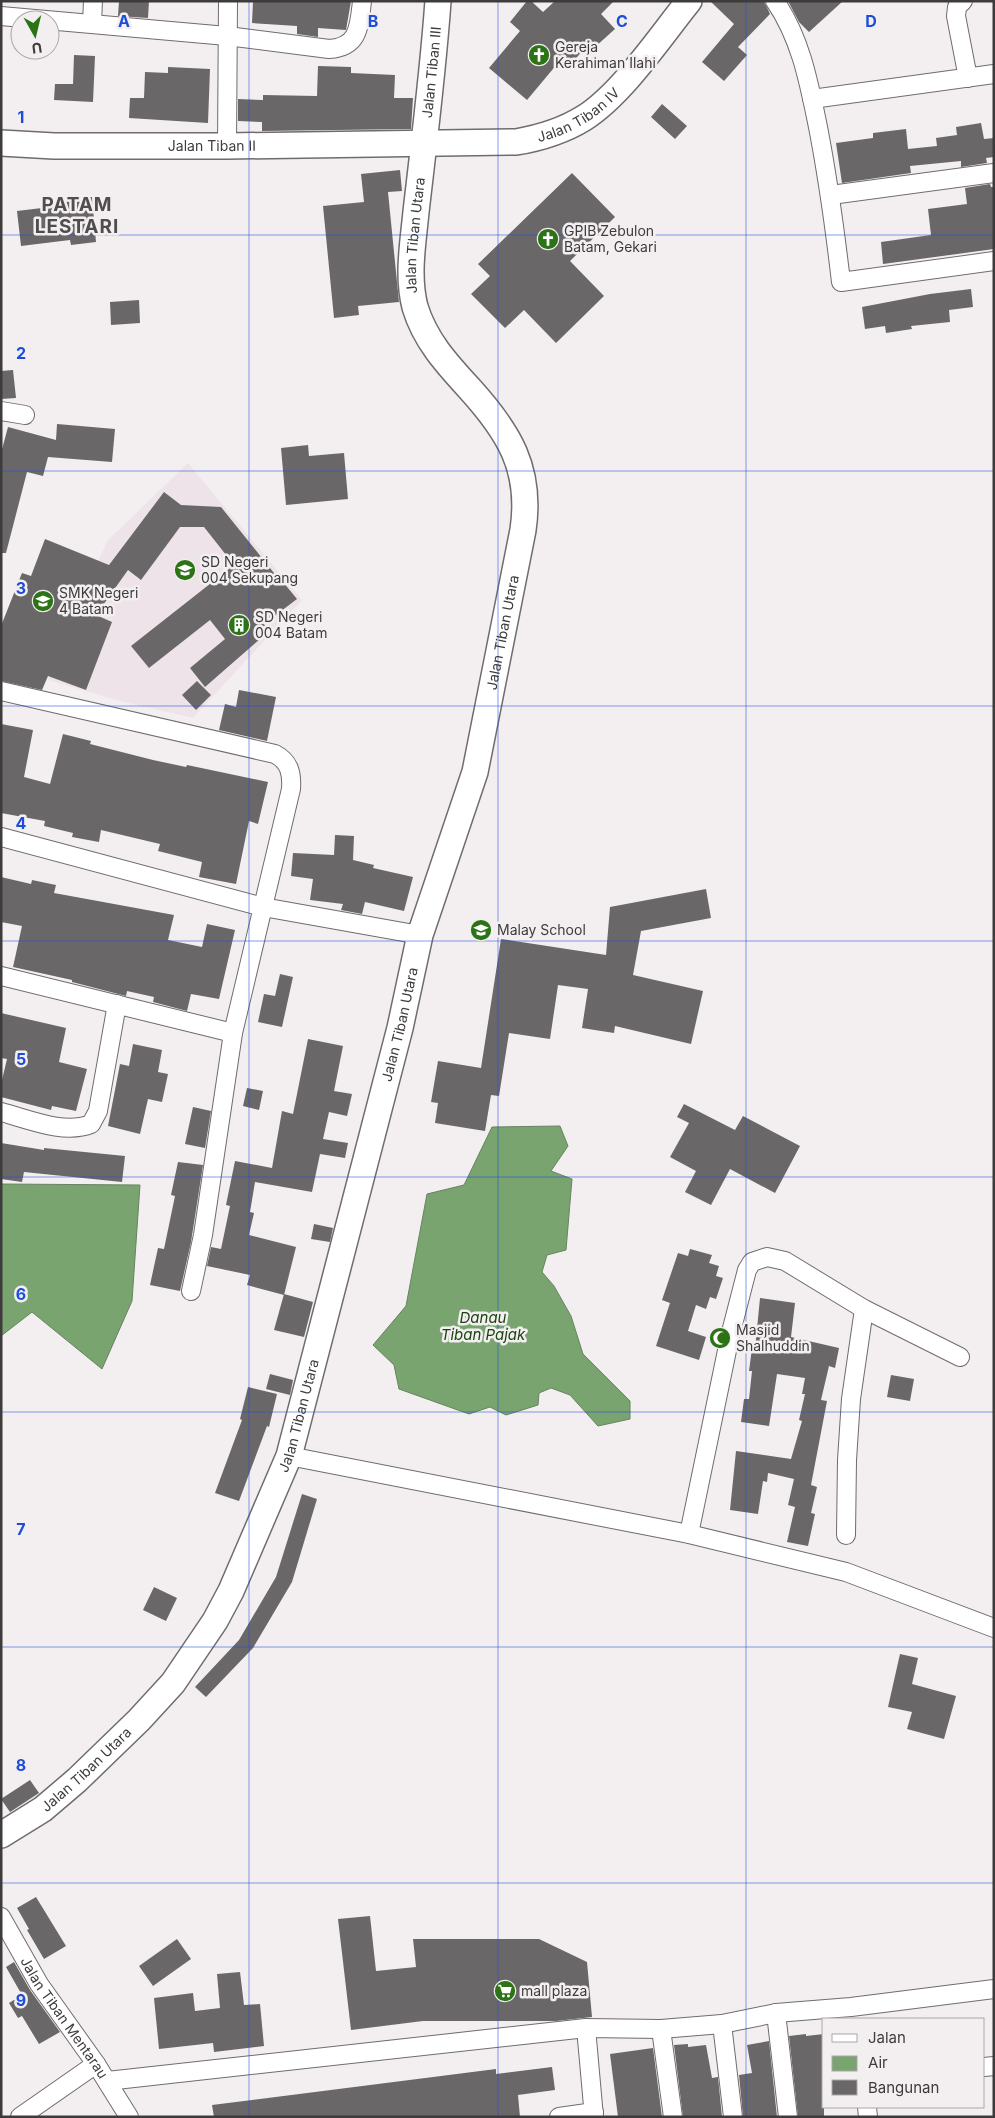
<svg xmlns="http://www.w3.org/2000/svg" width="995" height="2118" viewBox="0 0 995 2118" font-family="Inter,sans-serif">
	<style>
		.built { fill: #efe3ea }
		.water { fill: #79a46f; stroke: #678460 }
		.building { fill: #6a6769 }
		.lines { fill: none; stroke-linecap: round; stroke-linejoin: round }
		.street-casing { stroke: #706c6e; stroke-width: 20 }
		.secondary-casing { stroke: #706c6e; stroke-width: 28 }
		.street { stroke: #fff; stroke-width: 18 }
		.secondary { stroke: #fff; stroke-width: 25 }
		.grid { fill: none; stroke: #1d4ed8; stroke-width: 1; stroke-opacity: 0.55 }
		.labels { text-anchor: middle; stroke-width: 5; stroke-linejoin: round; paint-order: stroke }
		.poi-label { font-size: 14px; fill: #3d3b3c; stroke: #f3eff1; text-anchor: start }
		.street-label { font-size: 14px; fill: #3d3b3c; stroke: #f3eff1 }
		.water-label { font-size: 15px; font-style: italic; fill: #1b450f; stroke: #f3eff1 }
		.district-label { font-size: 19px; font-weight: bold; letter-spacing: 1px; fill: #504d4e; stroke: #f3eff1 }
		.grid-label { font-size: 16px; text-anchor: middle; font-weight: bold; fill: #1d4ed8; stroke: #f3eff1; stroke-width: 5; stroke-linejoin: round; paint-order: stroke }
	</style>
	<rect width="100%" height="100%" fill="#f3eff1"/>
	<path class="built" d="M188 463 302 600 193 718 120 701 48 680 76 607 108 540Z"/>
	<path class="water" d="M560 1126 568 1146 551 1171 572 1179 566 1250 547 1255 542 1272 554 1286 571 1316 583 1354 630 1401V1419L598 1426 570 1395 551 1388 539 1393 538 1405 506 1415 490 1407 469 1414 399 1389 394 1365 373 1345 406 1306 427 1194 464 1185 492 1127Z
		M1 1184 140 1185 132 1301 102 1369 32 1312 1 1336Z"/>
	<path class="building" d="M119 1H149L148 18 118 16Z
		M253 1H351L346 30 318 28V37L297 34V26L252 23Z
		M527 1H531L543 12 555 1H614L601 14 615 29 595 47 590 42 566 70 558 63 527 100 489 68 520 31 510 22Z
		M710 1H764L770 14 738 47 747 55 724 81 702 62 734 24Z
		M788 1H843L809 32 799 22Z
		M74 55 95 56 93 102 54 100 55 84H73Z
		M318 66 351 67V73L395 75 394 98H413L411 129 262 131V122L238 121V99L263 100V95L317 96Z
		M168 67 210 69 208 123 129 118 130 98H144L145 72 168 73Z
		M662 104 687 126 675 139 651 117Z
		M981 123 984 139 994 138V157L986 158 987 163 961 167V161L910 166 911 173 842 183 836 143 873 138V133L906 129 908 149 937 146 936 138 957 135 956 127Z
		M400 170 402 191 388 192 399 302 358 306 359 315 334 318 323 206 364 202 361 174Z
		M572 173 615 217 570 261 604 296 556 343 524 310 505 328 471 294 490 276 478 264Z
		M990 184 991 187H994V249L883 264 881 242 931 235 928 209 967 204 965 188Z
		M92 197 96 242 71 245 70 240 21 246 17 211 67 205 66 200Z
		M971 289 973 307 949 310 950 322 911 326 912 329 886 333 885 326 865 329 862 307 930 294Z
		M139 300 140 323 111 325 110 302Z
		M13 370 16 398 1 399V371Z
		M57 424 115 429 112 462 48 457 43 476 27 472 6 553H1V453L8 427 56 440Z
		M308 445 309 456 344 453 348 499 286 505 281 448Z
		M164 492 181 505 221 507 282 583 283 582 297 599 264 624 269 631 205 687 190 668 225 639 210 620 149 668 131 646 234 565 204 527H180L141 580 128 570 96 615 112 622 86 690 48 676 42 690 1 681V626L22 573 31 576 45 539 109 565Z
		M197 681 211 695 196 710 182 695Z
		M239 690 276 697 267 741 219 730 225 704 236 707Z
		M1 724 33 730 24 777 50 784 63 734 91 741 90 744 153 760 186 767 187 765 268 782 258 824 249 821 236 884 199 877 202 862 158 851 160 844 101 830 99 842 72 837 73 833 44 826 45 821 1 813Z
		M335 835 354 836 353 860 374 865 373 868 413 877 404 911 365 902 362 914 341 910 343 904 310 900 313 879 291 876 293 853 334 855Z
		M1 877 31 884 32 880 56 885 54 893 174 915 168 940 202 947 207 924 235 930 219 999 191 994 187 1011 153 1002 154 997 127 991 126 996 72 982V980L13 967 22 926 1 922Z
		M706 889 711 918 641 931 633 975 703 991 691 1044 615 1026 614 1033 582 1028 588 989 558 985 550 1039 509 1033 499 1096 491 1095 485 1131 435 1123 438 1103 431 1102 438 1061 481 1068 501 939 606 955 610 907Z
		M280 974 293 977 282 1027 258 1022 264 994 275 996Z
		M1 1013 66 1028 59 1062 87 1069 76 1111 52 1106 51 1110 1 1097V1084L7 1059 1 1058Z
		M308 1039 343 1046 334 1091 352 1094 347 1116 329 1112 323 1139 348 1143 345 1158 320 1154 312 1192 255 1182 250 1212 254 1213 249 1235 296 1247 284 1295 247 1285 250 1275 207 1266 211 1247 221 1249 230 1206 226 1205 235 1161 272 1168 282 1111 293 1114Z
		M133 1044 162 1050 158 1072 168 1074 162 1102 148 1099 140 1134 108 1126 120 1064 129 1066Z
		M247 1088 263 1091 259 1110 243 1106Z
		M684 1104 735 1130 743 1116 800 1146 775 1193 730 1169 711 1205 685 1192 696 1171 670 1157 689 1123 677 1117Z
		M193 1107 211 1111 205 1148 185 1144Z
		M1 1143 44 1150V1148L125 1156 122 1182 24 1172 22 1182 1 1179Z
		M178 1162 203 1165 191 1242 180 1291 150 1285 158 1248 164 1249 175 1196 171 1195Z
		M314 1224 333 1228 330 1242 311 1239Z
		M690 1249 712 1255 709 1263 719 1266 716 1276 723 1278 716 1299 710 1297 706 1309 696 1305 688 1331 706 1337 699 1360 656 1346 670 1303 662 1300 678 1253 688 1256Z
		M284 1294 313 1302 304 1337 274 1330Z
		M760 1298 795 1303 791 1337 839 1348 835 1368 829 1366 821 1400 827 1401 811 1485 817 1487 811 1513 815 1514 808 1546 787 1542 795 1507 788 1505 794 1479 768 1473 767 1482 763 1481 758 1514 730 1510 736 1451 791 1459 802 1421 799 1420 805 1394H802L805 1378 777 1374 769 1426 741 1422 744 1399H749L752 1371H749L752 1348 755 1349Z
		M270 1374 293 1380 290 1395 266 1389Z
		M891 1375 914 1379 910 1401 887 1397Z
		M248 1387 277 1394 269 1427 267 1426 239 1501 215 1493 242 1420 240 1419Z
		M302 1494 317 1499 292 1582 253 1648 206 1697 195 1687 239 1640 276 1577Z
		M154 1587 177 1598 166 1621 143 1610Z
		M900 1654 918 1658 912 1684 956 1696 944 1739 907 1729 912 1712 888 1707Z
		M30 1780 39 1793 10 1812 1 1799Z
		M36 1897 66 1946 44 1959 27 1930 29 1929 17 1908Z
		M370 1916 376 1971 416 1967 413 1939H539L587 1962 592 2017 556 2021H423L351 2030 338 1919Z
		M177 1939 191 1959 153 1986 139 1966Z
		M14 1962 30 1990 60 2032 39 2044 22 2016 18 2018 9 2003 22 1995 6 1967Z
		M240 1972 244 2005 260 2004 264 2046 214 2052 213 2043 159 2049 154 1998 193 1993 195 2011 220 2008 217 1974Z
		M806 2034V2036L824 2034V2117H798L789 2036Z
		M769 2041 777 2117H743L739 2075 752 2073 747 2045Z
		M688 2044V2047L706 2045 712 2078 718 2077 722 2117H683L674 2045Z
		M653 2048 662 2117H618L610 2054Z
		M552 2067 555 2090 518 2095 520 2117H214L212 2105 496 2069V2074Z"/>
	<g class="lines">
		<g class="street-casing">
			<g id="street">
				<path d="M775 1C801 39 809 83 818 127 828 179 835 230 841 282L994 261"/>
				<path d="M963 1 957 7 956 16 968 78"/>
				<path d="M1 16 227 36 329 49C359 47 359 27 362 1"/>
				<path d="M92 23 93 1"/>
				<path d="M812 99 994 74"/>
				<path d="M227 146 228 1"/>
				<path d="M831 195 994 173"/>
				<path d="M1 411 25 415"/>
				<path d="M1 691 275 754C290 762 292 774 291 789L233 1033 1 976"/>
				<path d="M1 837 263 907 420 935"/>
				<path d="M1 1112C28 1119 64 1135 91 1124L98 1111 117 1004"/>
				<path d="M191 1291 203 1235 233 1033"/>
				<path d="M289 1456 689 1534 846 1572 994 1628"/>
				<path d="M689 1534 730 1336 747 1270 752 1262 767 1257 785 1261 864 1309 960 1357"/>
				<path d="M846 1535 847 1460 851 1399 864 1309"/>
				<path id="s1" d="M1 1917 39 1984 96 2064 129 2117"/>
				<path d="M776 2013 788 2117"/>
				<path d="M722 2024 733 2117"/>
				<path d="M586 2028 594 2117"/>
				<path d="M661 2029 673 2117"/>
				<path d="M984 2067 994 2066"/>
				<path d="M107 2081 586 2028 661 2029 722 2024 776 2013 851 2007 994 1989"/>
				<path d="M867 2107 868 2117"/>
				<path d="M20 2117 96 2064"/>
				<path d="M559 2117 594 2112"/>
			</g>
		</g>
		<g class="secondary-casing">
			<g id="secondary">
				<path id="s2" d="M1 143 54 146H227L516 142C540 138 563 131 584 118 622 94 660 37 689 1"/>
				<path id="s3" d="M1 1835 43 1809 77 1780 139 1720 173 1683 215 1621 231 1591 289 1456 400 1028 420 935 475 772 523 530C532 469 509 432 469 388 446 363 425 340 415 307 407 276 413 243 416 212 424 142 433 72 438 1"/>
			</g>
		</g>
		<use href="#street" class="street"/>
		<use href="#secondary" class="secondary"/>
	</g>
	<path class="grid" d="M249 1V2117M498 1V2117M746 1V2117M1 235H994M1 471H994M1 706H994M1 941H994M1 1177H994M1 1412H994M1 1647H994M1 1883H994"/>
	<defs>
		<g id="church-disc" transform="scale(1.125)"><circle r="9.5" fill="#2b7315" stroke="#f3eff1"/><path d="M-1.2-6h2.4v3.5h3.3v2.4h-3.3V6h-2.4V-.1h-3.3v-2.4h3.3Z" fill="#fff"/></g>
		<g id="school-disc" transform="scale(1.125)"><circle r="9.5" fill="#2b7315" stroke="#f3eff1"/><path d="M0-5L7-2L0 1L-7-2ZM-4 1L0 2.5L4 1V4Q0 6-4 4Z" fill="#fff"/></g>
		<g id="building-disc" transform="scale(1.125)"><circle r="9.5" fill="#2b7315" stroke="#f3eff1"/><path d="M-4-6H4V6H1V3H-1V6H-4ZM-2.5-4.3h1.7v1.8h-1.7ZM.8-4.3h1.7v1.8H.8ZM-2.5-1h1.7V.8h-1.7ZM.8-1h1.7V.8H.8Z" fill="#fff"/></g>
		<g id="mosque-disc" transform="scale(1.125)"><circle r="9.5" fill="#2b7315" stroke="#f3eff1"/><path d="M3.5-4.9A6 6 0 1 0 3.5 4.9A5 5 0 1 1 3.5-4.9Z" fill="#fff"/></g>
		<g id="supermarket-disc" transform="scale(1.125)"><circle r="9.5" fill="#2b7315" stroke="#f3eff1"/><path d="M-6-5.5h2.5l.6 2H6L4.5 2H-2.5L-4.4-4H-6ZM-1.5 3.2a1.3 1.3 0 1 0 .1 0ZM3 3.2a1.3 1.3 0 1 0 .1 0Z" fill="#fff"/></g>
	</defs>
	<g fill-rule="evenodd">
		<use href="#church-disc" x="539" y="55"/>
		<use href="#church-disc" x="548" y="239"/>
		<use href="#school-disc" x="185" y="570"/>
		<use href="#school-disc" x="43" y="601"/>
		<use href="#building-disc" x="239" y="625"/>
		<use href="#school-disc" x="481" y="930"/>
		<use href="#mosque-disc" x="720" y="1338"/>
		<use href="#supermarket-disc" x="505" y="1991"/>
	</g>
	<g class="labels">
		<g class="poi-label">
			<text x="555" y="52">Gereja<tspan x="555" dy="16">Kerahiman Ilahi</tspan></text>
			<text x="564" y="236">GPIB Zebulon<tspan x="564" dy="16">Batam, Gekari</tspan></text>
			<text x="201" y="567">SD Negeri<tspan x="201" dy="16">004 Sekupang</tspan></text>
			<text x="59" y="598">SMK Negeri<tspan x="59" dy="16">4 Batam</tspan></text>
			<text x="255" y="622">SD Negeri<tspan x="255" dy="16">004 Batam</tspan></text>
			<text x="497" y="935">Malay School</text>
			<text x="736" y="1335">Masjid<tspan x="736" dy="16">Shalhuddin</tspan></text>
			<text x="521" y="1996">mall plaza</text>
		</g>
		<g class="street-label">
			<text dy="5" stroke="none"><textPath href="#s3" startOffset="1935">Jalan Tiban III</textPath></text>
			<text dy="5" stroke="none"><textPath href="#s2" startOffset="584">Jalan Tiban IV</textPath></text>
			<text dy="5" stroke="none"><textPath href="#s2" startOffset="211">Jalan Tiban II</textPath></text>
			<text dy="5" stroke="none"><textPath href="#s3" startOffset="1771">Jalan Tiban Utara</textPath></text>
			<text dy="5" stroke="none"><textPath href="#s3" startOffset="1338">Jalan Tiban Utara</textPath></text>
			<text dy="5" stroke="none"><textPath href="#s3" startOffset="932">Jalan Tiban Utara</textPath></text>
			<text dy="5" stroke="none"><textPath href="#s3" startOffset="528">Jalan Tiban Utara</textPath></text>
			<text dy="5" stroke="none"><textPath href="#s3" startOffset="108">Jalan Tiban Utara</textPath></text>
			<text dy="5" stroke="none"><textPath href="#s1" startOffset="119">Jalan Tiban Mentarau</textPath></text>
		</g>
		<g class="water-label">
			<text x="483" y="1323">Danau<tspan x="483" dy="17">Tiban Pajak</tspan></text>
		</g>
		<g class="district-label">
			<text x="77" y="211">PATAM<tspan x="77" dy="22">LESTARI</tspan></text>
		</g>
	</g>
	<g class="grid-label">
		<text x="124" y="27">A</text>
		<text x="373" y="27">B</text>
		<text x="622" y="27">C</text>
		<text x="871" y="27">D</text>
		<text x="21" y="123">1</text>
		<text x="21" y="359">2</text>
		<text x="21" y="594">3</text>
		<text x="21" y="829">4</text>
		<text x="21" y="1065">5</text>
		<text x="21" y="1300">6</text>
		<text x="21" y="1535">7</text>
		<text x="21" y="1771">8</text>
		<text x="21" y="2006">9</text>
	</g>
	<rect width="995" height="2118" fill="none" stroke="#3d3b3c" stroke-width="5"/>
	<rect x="822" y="2018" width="162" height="90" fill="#f3eff1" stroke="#aaa7a9"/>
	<rect x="832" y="2034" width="25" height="8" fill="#ffffff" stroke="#aaa7a9"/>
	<text x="868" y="2043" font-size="15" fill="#3d3b3c">Jalan</text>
	<rect x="832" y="2056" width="25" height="15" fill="#79a46f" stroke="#aaa7a9"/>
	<text x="868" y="2068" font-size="15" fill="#3d3b3c">Air</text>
	<rect x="832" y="2080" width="25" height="15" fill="#6a6769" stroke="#aaa7a9"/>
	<text x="868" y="2093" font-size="15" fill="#3d3b3c">Bangunan</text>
	<g transform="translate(35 35) rotate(172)"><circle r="24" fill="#f3eff1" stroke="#aaa7a9"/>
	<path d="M0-4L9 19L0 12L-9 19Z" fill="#2b7315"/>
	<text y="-8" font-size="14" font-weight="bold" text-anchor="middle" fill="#3d3b3c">U</text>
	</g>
</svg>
